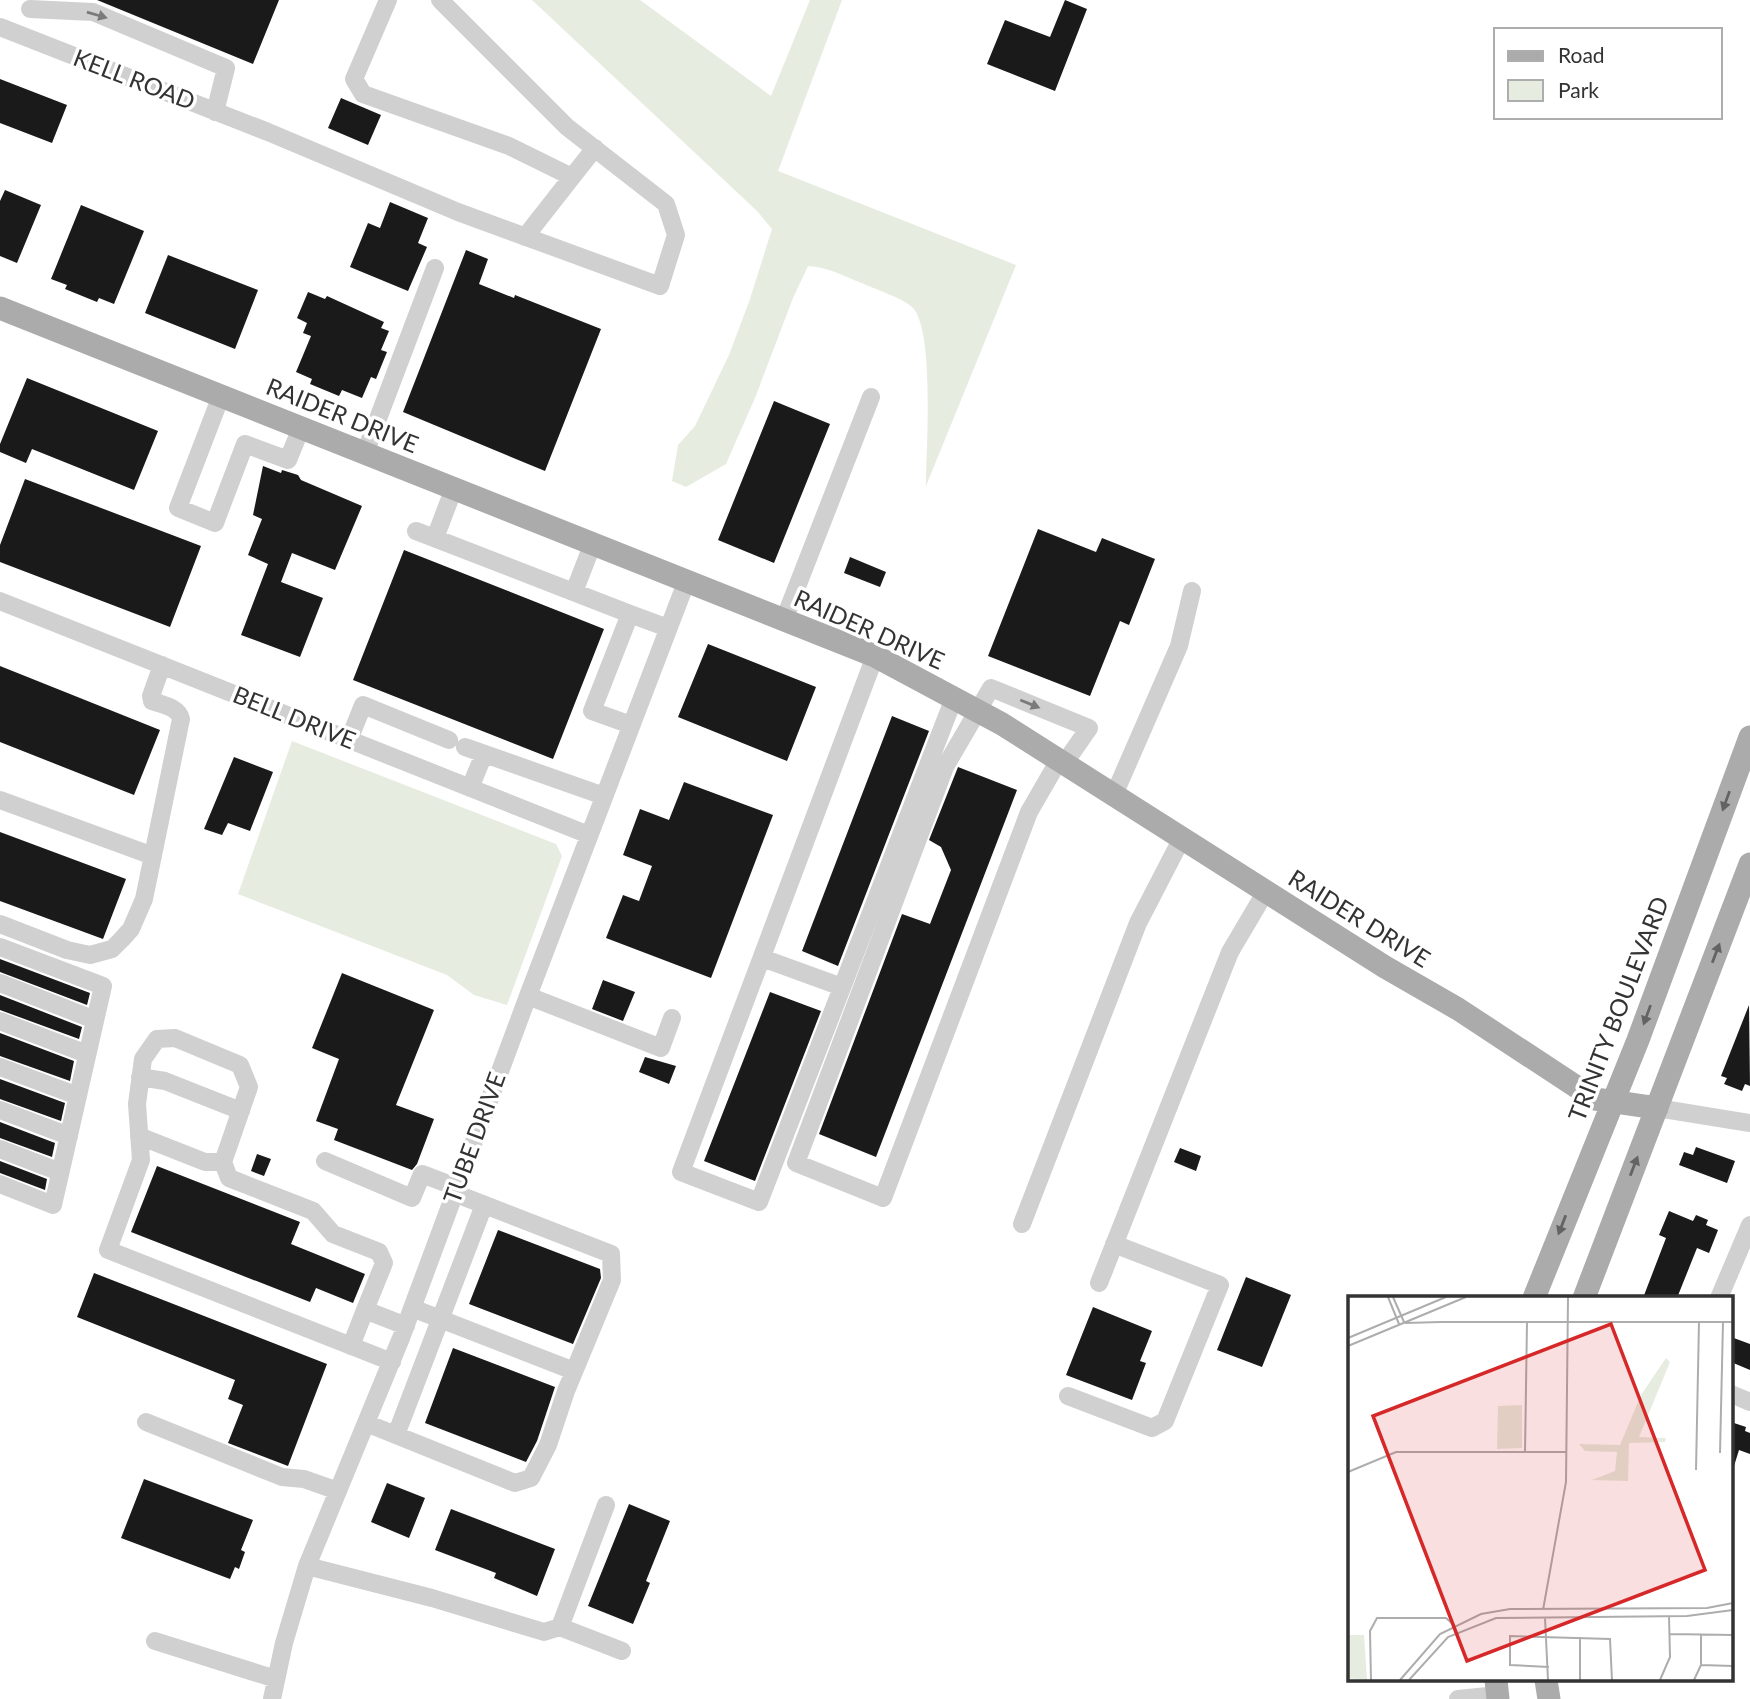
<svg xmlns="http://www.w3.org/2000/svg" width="1750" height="1699" viewBox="0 0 1750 1699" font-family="Lato,sans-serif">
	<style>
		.green { fill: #e6ecdf }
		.building { fill: #1a1a1a }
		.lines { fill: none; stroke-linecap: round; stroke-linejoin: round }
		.minor { stroke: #d0d0d0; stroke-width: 18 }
		.major { stroke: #ababab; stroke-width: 23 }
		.oneway { fill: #7a7a7a }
		.oneway2 { fill: #636363 }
		.labels { text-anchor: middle; stroke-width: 7; stroke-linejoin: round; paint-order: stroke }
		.street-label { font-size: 24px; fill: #333; stroke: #fff }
		.inset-road { fill: none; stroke: #adadad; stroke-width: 2 }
		.view { fill: #d62828; fill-opacity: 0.15; stroke: #d62828; stroke-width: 3.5 }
		.inset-edge { fill: none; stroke: #333; stroke-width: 3.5 }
	</style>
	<rect width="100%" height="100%" fill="#fff"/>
	<path class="green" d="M532 0H640L771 96 810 0H842L778 171 1016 265 926 486C926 452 935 328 912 307 902 298 877 290 864 284 846 277 828 267 808 266L793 298 755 398 726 464 686 487 672 481 678 445 695 426 729 355 750 299 772 229 757 211Z
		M292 741 556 844 562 856 507 1005 474 995 447 975 238 894Z"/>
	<path class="building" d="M97 0H279L253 64Z
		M1065 0 1087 9 1055 91 987 64 1005 20 1050 37Z
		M0 79 67 105 52 143 0 123Z
		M341 98 381 115 368 145 328 128Z
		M5 190 41 205 17 263 0 256V201Z
		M390 202 428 218 418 243 427 247 408 291 350 267 368 223 380 228Z
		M81 205 144 231 114 304 99 298 97 302 65 289 67 285 51 279Z
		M466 250 488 259 479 284 514 298 515 295 601 329 545 471 403 412Z
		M168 255 258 290 235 349 145 313Z
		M308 292 325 299 327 296 384 322 381 328 389 331 381 350 387 352 376 379 371 377 362 398 342 390 339 396 310 384 312 379 296 372 311 336 303 333 307 323 297 318Z
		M27 378 158 431 134 490 32 449 26 463 0 452V444Z
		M774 401 830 424 774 563 718 540Z
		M263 466 281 473 282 470 298 475 301 480 362 506 335 570 292 553 281 582 323 598 300 657 241 635 268 564 248 555 262 519 253 515Z
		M25 479 201 546 170 627 0 562V545Z
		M1038 529 1096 552 1102 538 1155 559 1129 625 1120 621 1090 696 988 656Z
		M404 550 604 629 553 759 353 680Z
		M850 557 886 572 880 587 844 573Z
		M708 644 816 687 787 761 678 717Z
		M0 666 160 730 134 795 0 742Z
		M892 716 929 731 838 966 802 951Z
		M234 757 273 772 250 831 228 823 222 835 204 829Z
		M958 767 1017 790 876 1157 819 1134 902 914 930 924 951 870 941 847 929 840Z
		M684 782 773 815 711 978 606 938 623 895 639 901 652 866 623 855 640 809 669 820Z
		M0 832 126 879 103 939 0 901Z
		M0 959 90 993 87 1005 0 972Z
		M342 973 434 1010 396 1105 434 1119 417 1164 412 1170 334 1140 338 1129 316 1121 339 1059 312 1048Z
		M603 980 635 992 623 1021 592 1009Z
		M770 992 821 1011 755 1181 704 1161Z
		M0 995 82 1027 79 1039 0 1010Z
		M1749 1005 1750 1086 1745 1084 1742 1091 1724 1084 1727 1078 1721 1076Z
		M0 1033 74 1061 70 1081 0 1056Z
		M645 1057 676 1066 669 1084 639 1072Z
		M0 1079 65 1103 61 1121 0 1099Z
		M0 1122 55 1143 52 1157 0 1138Z
		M1696 1147 1735 1161 1727 1183 1679 1165 1684 1152 1693 1155Z
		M1180 1148 1201 1156 1196 1171 1174 1162Z
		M257 1154 271 1159 264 1176 251 1171Z
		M0 1161 47 1179 45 1190 0 1173Z
		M157 1166 300 1222 291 1244 365 1274 353 1303 316 1288 310 1302 131 1232Z
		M1669 1211 1693 1221 1696 1215 1708 1220 1706 1225 1718 1230 1709 1253 1697 1248 1677 1298H1643L1666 1238 1659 1235Z
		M498 1230 600 1269 601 1278 573 1344 469 1304Z
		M94 1273 327 1364 288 1466 228 1443 243 1405 228 1399 235 1380 77 1317Z
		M1246 1277 1291 1295 1262 1367 1217 1350Z
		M1093 1307 1152 1331 1140 1361 1146 1363 1132 1400 1066 1375Z
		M1731 1337 1750 1344V1370L1731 1362Z
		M453 1348 555 1387 537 1441 526 1462 425 1423Z
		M1731 1422 1746 1427 1745 1431 1750 1433V1454L1739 1450 1734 1466H1731Z
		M144 1479 253 1520 241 1550 245 1552 239 1569 235 1567 230 1579 121 1538Z
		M387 1483 425 1498 409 1538 371 1522Z
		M629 1504 670 1521 646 1581 650 1583 633 1624 588 1606Z
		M451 1509 555 1549 537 1596 494 1578 496 1573 435 1550Z"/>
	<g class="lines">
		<path class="minor" d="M388 0 354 79 363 94 509 146 572 177 595 148
			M30 9 93 12 226 68 215 112
			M0 27 268 132 458 212 660 286 676 235 666 204 567 127 440 0
			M525 237 572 177
			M221 396 178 508 215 523 245 444 288 460 301 428
			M365 453 435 268
			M416 531 630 614
			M435 538 454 488
			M574 592 593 543
			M0 601 589 835
			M784 620 871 397
			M875 656 681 1172 759 1202 954 698
			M631 725 592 711 630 614 668 628
			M349 740 363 705 449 740
			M465 747 604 796
			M1059 760 1029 812 883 1198 796 1163 945 767 991 688 1089 728 1064 764
			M470 788 484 754
			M1114 795 1179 646 1192 591
			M0 800 153 856
			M0 924 67 950 90 955 112 949 122 939 131 929 144 899 181 719C178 707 163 705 152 701L151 696 162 665
			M0 947 103 986 53 1205 0 1184
			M762 958 842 987
			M0 983 95 1020
			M528 996 661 1048 672 1018
			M0 1021 87 1054
			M0 1067 78 1096
			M140 1077 165 1081 241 1111
			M1657 1108 1750 1123
			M0 1110 69 1136
			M139 1136 205 1162H223
			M0 1149 60 1172
			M325 1161 412 1198 422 1174 456 1187
			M1022 1224 1138 923 1182 838
			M1099 1283 1230 952 1266 891
			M1719 1298 1750 1225
			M412 1308 574 1371
			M365 1310 384 1263 379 1252 333 1234 313 1211 229 1178 223 1162 249 1087 240 1065 175 1038 157 1039 143 1059 137 1104 141 1160 108 1250 392 1362
			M351 1346 365 1310 406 1326
			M1731 1394 1750 1402
			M1068 1396 1152 1428 1165 1421 1220 1285 1114 1244
			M146 1422 282 1477 304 1479 338 1491
			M366 1423 515 1483 531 1478 548 1445 566 1391 612 1280 611 1254 454 1193
			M396 1435 484 1205
			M307 1566 432 1598 544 1632 560 1627 606 1505
			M560 1627 622 1651
			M155 1641 276 1679
			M272 1699 284 1643 307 1566 401 1338 528 996 687 580
			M1458 1699 1498 1695"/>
		<path class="major" d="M0 308 875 656 1002 724 1385 967 1458 1009 1595 1099 1657 1108
			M1534 1298 1638 1040 1750 737
			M1584 1298 1750 864
			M1496 1680 1498 1699
			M1546 1680 1549 1699"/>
	</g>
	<defs><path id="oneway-solid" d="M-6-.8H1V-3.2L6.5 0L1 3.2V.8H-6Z" transform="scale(1.75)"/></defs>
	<g class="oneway">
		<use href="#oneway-solid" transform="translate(97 15) rotate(16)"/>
		<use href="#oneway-solid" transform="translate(1030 704) rotate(22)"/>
	</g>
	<g class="oneway2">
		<use href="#oneway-solid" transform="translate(1726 801) rotate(110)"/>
		<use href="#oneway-solid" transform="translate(1716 953) rotate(-69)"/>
		<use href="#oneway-solid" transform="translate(1647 1015) rotate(110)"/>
		<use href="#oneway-solid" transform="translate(1634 1166) rotate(-69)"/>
		<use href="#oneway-solid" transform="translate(1562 1225) rotate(111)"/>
	</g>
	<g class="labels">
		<g class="street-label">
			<text transform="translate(134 80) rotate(21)" y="8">KELL ROAD</text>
			<text transform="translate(342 416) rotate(22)" y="8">RAIDER DRIVE</text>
			<text transform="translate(869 630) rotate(24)" y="8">RAIDER DRIVE</text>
			<text transform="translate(294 718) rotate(22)" y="8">BELL DRIVE</text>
			<text transform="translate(1359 919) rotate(32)" y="8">RAIDER DRIVE</text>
			<text transform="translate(1619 1009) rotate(-69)" y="8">TRINITY BOULEVARD</text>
			<text transform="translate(475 1138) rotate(-70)" y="8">TUBE DRIVE</text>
		</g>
	</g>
	<g transform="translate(1348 1296)">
		<rect width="385" height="385" fill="#fff"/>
		<path d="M318 62 322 66 291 141 318 142 317 146 281 147 280 185 244 184 267 175 269 156 237 155 231 148 272 149 293 99ZM174 109V152L149 153 150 110ZM0 339H16L19 384 0 382Z" fill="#e6ecdf"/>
		<path class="inset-road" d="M40 1 51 28M45 1 56 26M93 26H385M57 27 93 26M0 42 98 1M0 50 118 1M177 156 179 26M372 157 375 26M348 174 351 26M0 176 48 156H218M195 314 218 186 220 1M197 322 200 384M322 338 385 339M232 341V384M353 369 385 370M201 371 162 369V340L262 343 264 384M23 384 22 335 29 322H98L106 329M52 384 92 338 133 318 162 313 359 312 385 307M61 384 100 341 148 322 339 320 385 314M312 384 322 361 321 320M346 384 353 369V339"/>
		<path class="view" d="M263 28 357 274 119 365 25 120Z"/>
		<rect width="385" height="385" class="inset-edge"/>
	</g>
	<rect x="1494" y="28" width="228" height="91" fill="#ffffff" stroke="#adadad" stroke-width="2"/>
	<rect x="1508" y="51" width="35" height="10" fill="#ababab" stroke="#adadad" stroke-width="2"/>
	<text x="1558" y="63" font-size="21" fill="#333333">Road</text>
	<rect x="1508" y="80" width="35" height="21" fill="#e6ecdf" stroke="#adadad" stroke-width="2"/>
	<text x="1558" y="98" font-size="21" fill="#333333">Park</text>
</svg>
